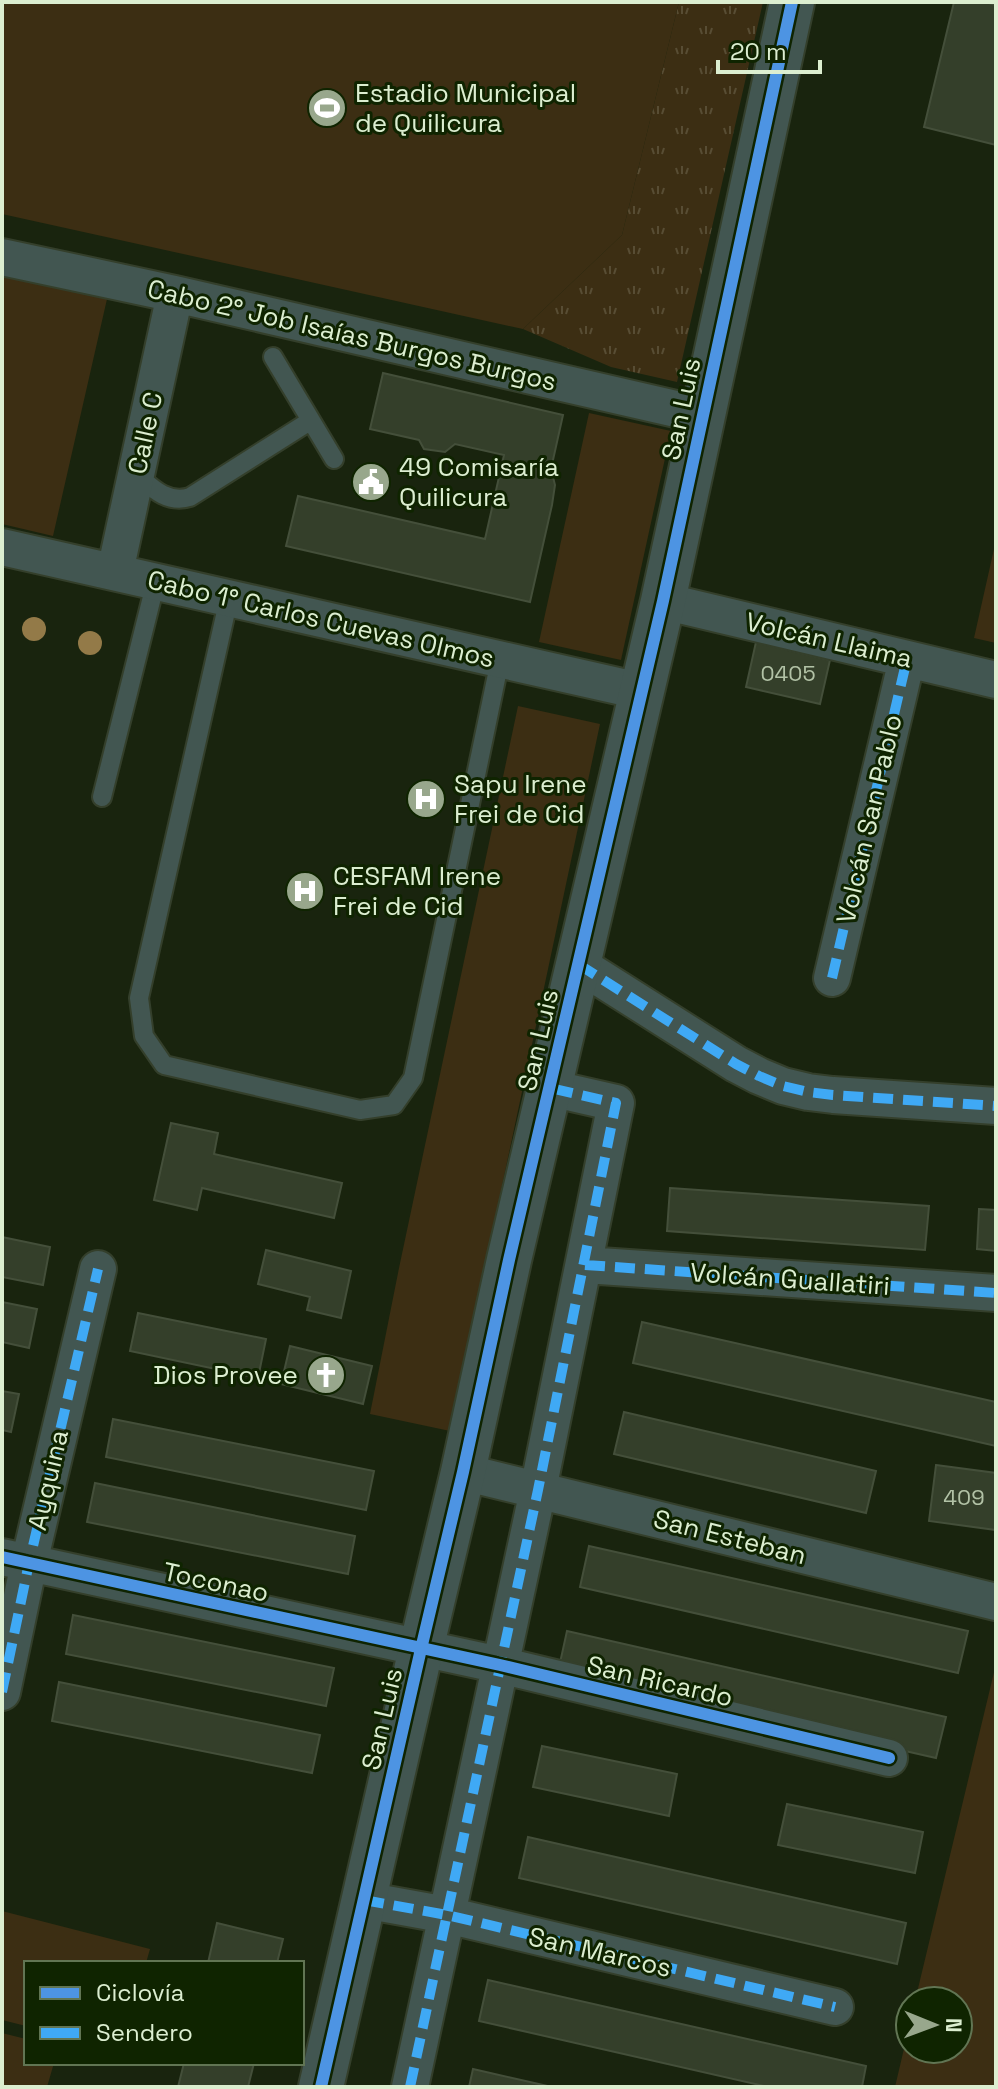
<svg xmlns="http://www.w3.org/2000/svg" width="998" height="2089" viewBox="0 0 998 2089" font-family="'Space Grotesk',sans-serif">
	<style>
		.grass { fill: url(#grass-tufts) }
		.park { fill: #3c2e13 }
		.building { fill: #343f2a; stroke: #444f3a; stroke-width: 2 }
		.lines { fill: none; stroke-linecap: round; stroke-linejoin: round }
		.service-casing { stroke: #343f2b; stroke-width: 22 }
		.minor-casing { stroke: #343f2b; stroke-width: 40 }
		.tertiary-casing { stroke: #343f2b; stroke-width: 48 }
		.service { stroke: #425651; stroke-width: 18 }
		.minor { stroke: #425651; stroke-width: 36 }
		.tertiary { stroke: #425651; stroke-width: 44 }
		.quiet { stroke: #3fa9f5; stroke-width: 10; stroke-dasharray: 20 10; stroke-linecap: butt }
		.cycleway-casing { stroke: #0f2400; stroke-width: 17 }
		.cycleway { stroke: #4d94e3; stroke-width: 12 }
		.tree { fill: #937a48 }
		.labels { text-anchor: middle; stroke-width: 6; stroke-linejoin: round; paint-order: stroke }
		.number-label { font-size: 22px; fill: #b2c2a6 }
		.poi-label { font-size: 26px; fill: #dceed0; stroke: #0f2400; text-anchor: start }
		.street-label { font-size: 26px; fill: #dceed0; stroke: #0f2400 }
	</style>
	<defs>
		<pattern id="grass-tufts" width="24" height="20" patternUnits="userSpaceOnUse" patternTransform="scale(2)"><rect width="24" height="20" fill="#3c2e13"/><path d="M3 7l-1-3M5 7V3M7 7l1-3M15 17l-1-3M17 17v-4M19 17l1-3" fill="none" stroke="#584d34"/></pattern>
	</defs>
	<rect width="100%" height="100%" fill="#19240e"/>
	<path class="grass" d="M679 2H763L677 382 611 367 523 329 622 235Z"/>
	<path class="park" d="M2 2H679L622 235 523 329 2 214Z
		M2 275 107 299 53 536 2 524Z
		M589 413 671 431 621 660 539 642Z
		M996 540V643L974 638Z
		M518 706 600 724 450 1431 370 1414 399 1268Z
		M996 1664V2087H895L910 2023V2049H958V2001H915Z
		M2 1911 150 1949 146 1963H26V2026L2 2020Z
		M2 2033 26 2039V2063H54L47 2087H2Z"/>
	<path class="building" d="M954 2H985L996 5V145L924 127Z
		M383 373 563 415 551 469 555 485 552 505 530 602 286 546 298 496 485 539 504 455 455 444 445 452 424 449 419 440 370 429Z
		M756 642 830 660 820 704 746 687Z
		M171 1123 218 1133 214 1154 342 1183 334 1218 202 1188 197 1210 154 1200Z
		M670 1188 929 1206 925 1250 667 1231Z
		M979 1209 996 1210V1251L977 1249Z
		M2 1237 50 1247 43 1285 2 1277Z
		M266 1250 351 1271 341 1318 307 1310 310 1297 258 1284Z
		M2 1302 37 1309 29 1348 2 1342Z
		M138 1313 266 1339 258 1378 130 1351Z
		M642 1322 996 1402V1446L633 1363Z
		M290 1346 372 1366 363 1404 281 1384Z
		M2 1391 19 1394 11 1432 2 1430Z
		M624 1412 876 1471 866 1513 614 1454Z
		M113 1419 374 1471 366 1510 106 1457Z
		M936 1465 996 1473V1530L929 1521Z
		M95 1483 355 1536 348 1574 87 1522Z
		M589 1546 968 1631 958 1673 580 1587Z
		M73 1615 334 1668 326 1706 66 1654Z
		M567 1631 946 1717 936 1758 558 1672Z
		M59 1682 320 1735 312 1773 52 1721Z
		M542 1746 677 1774 669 1816 533 1787Z
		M787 1804 923 1832 915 1873 778 1845Z
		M528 1837 906 1923 897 1964 519 1878Z
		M217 1923 283 1939 277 1963H208Z
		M488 1980 866 2066 862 2087H768L479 2021Z
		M184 2063H254L248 2087H178Z
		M473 2069 552 2087H469Z"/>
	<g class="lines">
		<g class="service-casing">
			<path id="service" d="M273 357 334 459
				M136 474C152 488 167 504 190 497L310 421
				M229 598 139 998 144 1036 164 1065 360 1110 394 1105 413 1078 500 660
				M102 797 156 581"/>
		</g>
		<g class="minor-casing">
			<path id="minor" d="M2 257 175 294 702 415
				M2 547 640 691
				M115 572 175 294
				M663 601 996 680
				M578 964 736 1064 759 1076 783 1086 808 1092 833 1095 996 1106
				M832 978 907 659
				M585 1265 996 1293
				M463 1472 996 1602
				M2 1557 500 1665 889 1758
				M2 1692 29 1563 98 1269
				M364 1900 447 1915 835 2007
				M410 2087 538 1490 616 1103 550 1088"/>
		</g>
		<g class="tertiary-casing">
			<path id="tertiary" d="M321 2087 421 1649 463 1472 509 1260 663 601 792 2"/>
		</g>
		<use href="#service" class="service"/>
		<use href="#minor" class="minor"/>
		<use href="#tertiary" class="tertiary"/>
		<path class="quiet" d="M578 964 736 1064 759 1076 783 1086 808 1092 833 1095 996 1106
			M832 978 907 659
			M585 1265 996 1293
			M2 1692 29 1563 98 1269
			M364 1900 447 1915 835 2007
			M410 2087 538 1490 616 1103 550 1088"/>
		<g class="cycleway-casing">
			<path id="cycleway" d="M2 1557 500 1665 889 1758
				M321 2087 421 1649 463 1472 509 1260 663 601 792 2"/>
		</g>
		<use href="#cycleway" class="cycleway"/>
	</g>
	<g class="tree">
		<circle cx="34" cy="629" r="12"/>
		<circle cx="90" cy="643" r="12"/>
	</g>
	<defs>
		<g id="stadium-disc" transform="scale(2)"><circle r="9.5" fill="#98a78c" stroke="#0f2400"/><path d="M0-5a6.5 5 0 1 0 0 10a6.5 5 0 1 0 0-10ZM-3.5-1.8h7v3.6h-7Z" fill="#fff"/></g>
		<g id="civic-disc" transform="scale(2)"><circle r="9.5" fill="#98a78c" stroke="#0f2400"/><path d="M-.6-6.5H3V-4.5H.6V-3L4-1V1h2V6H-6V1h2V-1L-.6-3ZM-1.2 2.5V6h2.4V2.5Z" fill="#fff"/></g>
		<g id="hospital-disc" transform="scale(2)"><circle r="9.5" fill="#98a78c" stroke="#0f2400"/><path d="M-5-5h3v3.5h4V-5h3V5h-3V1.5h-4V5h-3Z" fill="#fff"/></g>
		<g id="church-disc" transform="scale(2)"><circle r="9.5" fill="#98a78c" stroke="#0f2400"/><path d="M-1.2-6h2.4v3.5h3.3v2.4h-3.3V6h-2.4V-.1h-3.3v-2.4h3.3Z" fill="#fff"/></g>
	</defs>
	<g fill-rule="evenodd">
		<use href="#stadium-disc" x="327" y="108"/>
		<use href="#civic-disc" x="371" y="482"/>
		<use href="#hospital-disc" x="426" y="799"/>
		<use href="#hospital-disc" x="305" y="891"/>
		<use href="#church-disc" x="326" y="1375"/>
	</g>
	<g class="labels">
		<g class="number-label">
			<text x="788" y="681">0405</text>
			<text x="964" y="1505">409</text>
		</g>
		<g class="poi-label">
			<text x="355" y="102">Estadio Municipal<tspan x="355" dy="30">de Quilicura</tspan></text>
			<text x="399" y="476">49 Comisaría<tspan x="399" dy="30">Quilicura</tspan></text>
			<text x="454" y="793">Sapu Irene<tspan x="454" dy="30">Frei de Cid</tspan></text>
			<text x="333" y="885">CESFAM Irene<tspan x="333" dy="30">Frei de Cid</tspan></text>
			<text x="298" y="1384" text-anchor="end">Dios Provee</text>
		</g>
		<g class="street-label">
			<text transform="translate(352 335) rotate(13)" y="9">Cabo 2° Job Isaías Burgos Burgos</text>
			<text transform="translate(681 409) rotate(-78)" y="9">San Luis</text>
			<text transform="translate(145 433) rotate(-78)" y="9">Calle C</text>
			<text transform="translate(321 619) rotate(13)" y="9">Cabo 1° Carlos Cuevas Olmos</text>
			<text transform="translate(829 640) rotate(13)" y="9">Volcán Llaima</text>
			<text transform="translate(869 819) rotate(-77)" y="9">Volcán San Pablo</text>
			<text transform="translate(538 1040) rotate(-77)" y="9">San Luis</text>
			<text transform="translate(790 1279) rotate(4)" y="9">Volcán Guallatiri</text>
			<text transform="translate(48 1480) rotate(-77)" y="9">Ayquina</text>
			<text transform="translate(730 1537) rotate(14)" y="9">San Esteban</text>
			<text transform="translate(216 1582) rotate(12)" y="9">Toconao</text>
			<text transform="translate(660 1681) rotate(13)" y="9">San Ricardo</text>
			<text transform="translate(382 1719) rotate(-77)" y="9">San Luis</text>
			<text transform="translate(600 1952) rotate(13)" y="9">San Marcos</text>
		</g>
	</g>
	<rect width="998" height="2089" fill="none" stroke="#dceed0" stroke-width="8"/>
	<rect x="24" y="1961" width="280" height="104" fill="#0f2400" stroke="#617553" stroke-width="2"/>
	<rect x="40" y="1987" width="40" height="12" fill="#4d94e3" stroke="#617553" stroke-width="2"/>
	<text x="96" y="2001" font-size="24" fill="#dceed0">Ciclovía</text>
	<rect x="40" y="2027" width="40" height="12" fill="#3fa9f5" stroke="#617553" stroke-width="2"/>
	<text x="96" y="2041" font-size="24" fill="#dceed0">Sendero</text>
	<g transform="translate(934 2025) rotate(91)"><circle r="38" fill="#0f2400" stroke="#617553" stroke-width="2"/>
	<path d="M0-6L14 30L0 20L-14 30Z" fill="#98a78c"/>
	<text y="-12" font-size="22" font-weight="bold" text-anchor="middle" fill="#dceed0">N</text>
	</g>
	<path d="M718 60v12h102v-12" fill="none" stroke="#dceed0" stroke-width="4"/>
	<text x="730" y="60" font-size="24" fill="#dceed0" stroke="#0f2400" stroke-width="6" paint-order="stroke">20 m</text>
</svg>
